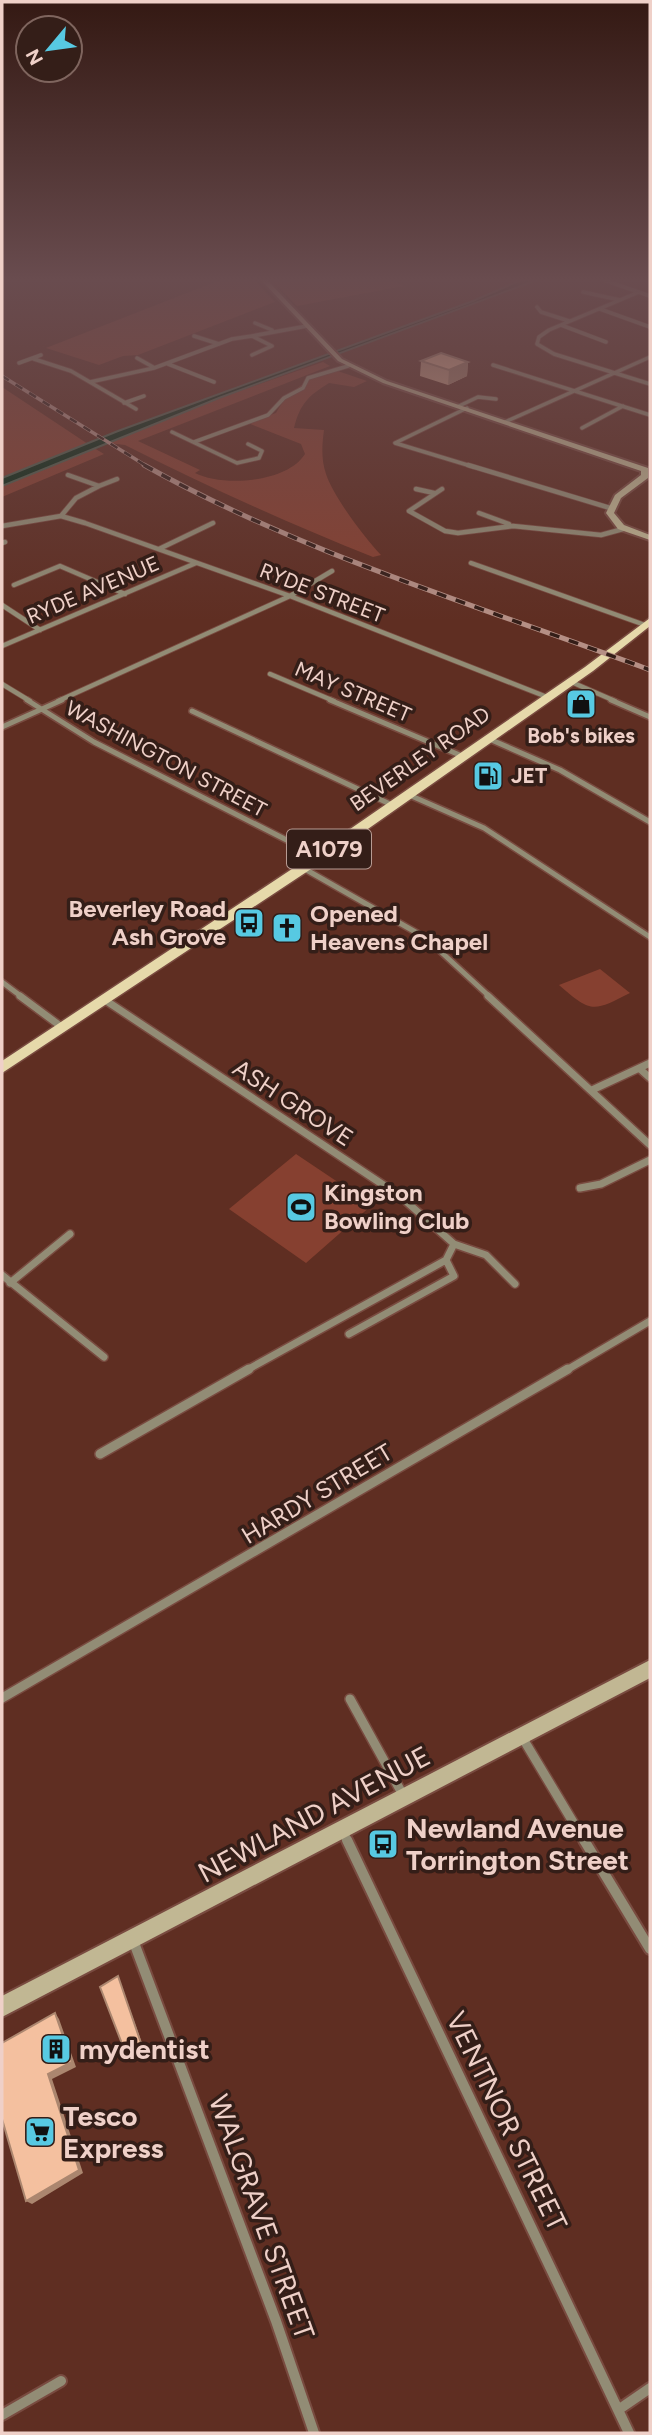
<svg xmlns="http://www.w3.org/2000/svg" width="652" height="2435" viewBox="0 0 652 2435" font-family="Figtree,sans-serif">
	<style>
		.green { fill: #864030 }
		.water { fill: #072b17; stroke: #4d5c4c; stroke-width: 2 }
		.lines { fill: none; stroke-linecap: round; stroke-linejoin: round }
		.street-far5-casing { stroke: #794b40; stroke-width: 5 }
		.street-far4-casing { stroke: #794b40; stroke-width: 6 }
		.street-far3-casing { stroke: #794b40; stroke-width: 8 }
		.street-far2-casing { stroke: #794b40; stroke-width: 10 }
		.street-far1-casing { stroke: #794b40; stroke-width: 12 }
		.street-casing { stroke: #794b40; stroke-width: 14 }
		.secondary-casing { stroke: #794b40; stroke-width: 4 }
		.primary-casing { stroke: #794b40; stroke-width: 3 }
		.street-far5 { stroke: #928c75; stroke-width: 3.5 }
		.street-far4 { stroke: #928c75; stroke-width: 4.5 }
		.street-far3 { stroke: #928c75; stroke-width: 5 }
		.street-far2 { stroke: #928c75; stroke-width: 7 }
		.street-far1 { stroke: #928c75; stroke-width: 9 }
		.street { stroke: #928c75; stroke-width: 10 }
		.secondary { fill: #c1b793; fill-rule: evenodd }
		.primary { fill: #e6d9aa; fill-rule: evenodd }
		.rail-far1-casing { stroke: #b58f85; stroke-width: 3.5 }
		.rail-casing { stroke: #b58f85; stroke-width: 5 }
		.rail-far1 { stroke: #341e18; stroke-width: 2.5; stroke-dasharray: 8; stroke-linecap: butt }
		.rail { stroke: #341e18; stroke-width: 3.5; stroke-dasharray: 10; stroke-linecap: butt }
		.wall { fill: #d2a589 }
		.shaded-wall { fill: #ab866f }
		.building { fill: #f4c09f; stroke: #ab866f; stroke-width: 2 }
		.labels { text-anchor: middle; stroke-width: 7; stroke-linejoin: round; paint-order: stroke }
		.far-street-label { font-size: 21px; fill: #efd0c8; stroke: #341e18 }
		.far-poi-label { font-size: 21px; font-weight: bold; fill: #efd0c8; stroke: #341e18 }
		.shield { fill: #341e18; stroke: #b79b93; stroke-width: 2 }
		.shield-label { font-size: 23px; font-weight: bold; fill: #efd0c8 }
		.poi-label { font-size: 24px; font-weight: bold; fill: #efd0c8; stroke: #341e18; text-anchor: start }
		.street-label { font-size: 24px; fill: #efd0c8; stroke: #341e18 }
		.near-street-label { font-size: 28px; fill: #efd0c8; stroke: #341e18 }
		.near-poi-label { font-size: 28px; font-weight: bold; fill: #efd0c8; stroke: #341e18; text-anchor: start }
	</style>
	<rect width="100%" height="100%" fill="#5f2e22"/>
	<path class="green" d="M220 280H254L275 302 138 355 123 356 99 365 46 348Z
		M271 280H391L404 286 297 306Z
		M323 362 330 366 138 441 200 470 195 473C222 487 287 483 305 454L301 444 248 423 276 413C287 392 310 377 332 369L367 381 354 387 329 383C308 396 300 404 294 428L324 430C322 445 321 459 326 474 333 496 364 537 381 555L373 557C288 523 206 486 125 445L109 443 219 398Z
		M2 387 88 444 2 478Z
		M94 448 104 454 2 497V486Z
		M600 969 630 993C593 1012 591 1013 559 985Z
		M296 1154 372 1205 306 1263 229 1209Z"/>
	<path class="water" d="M521 280H537L219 398 2 486V478L118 431 473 301Z"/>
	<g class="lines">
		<g class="street-far5-casing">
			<path id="street-far5" d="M604 280 650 296
				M583 292 620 300
				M639 292 549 330 539 337 537 344 554 354 650 384
				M537 307 541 312 569 321
				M600 309 650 327
				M255 323 272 330
				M561 325 606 342
				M194 336 219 344
				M252 355 272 346 252 336 307 326
				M137 358 153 367
				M34 359 71 371 136 409
				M19 363 41 355
				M168 364 214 382
				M493 365 650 415
				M90 382 154 368 232 339 252 336
				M124 403 144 396
				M459 406 478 397 496 399
				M467 408 395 443 474 467
				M505 422 650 357
				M582 428 623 406
				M172 432 237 463 259 458 262 451 248 444
				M194 442 268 415 284 398 303 388 308 378 348 366"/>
		</g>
		<g class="street-far4-casing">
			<path id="street-far4" d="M468 465 610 508
				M99 486 117 479
				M416 489 434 493
				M442 489 409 511 445 531 458 533 513 526 601 535 623 529
				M479 513 509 524
				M61 516 76 498 99 486 68 475
				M2 526 61 516 85 523 290 596 547 697
				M2 543 5 542
				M159 549 213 523
				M471 563 645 625
				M14 585 60 566 125 594
				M2 605 40 630
				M2 646 196 563
				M270 674 334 701
				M569 681 615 701
				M2 684 30 701
				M58 701 290 596 332 571"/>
		</g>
		<g class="street-far3-casing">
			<path id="street-far3" d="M27 700 94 742 318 856
				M330 700 462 756
				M611 700 650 717
				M192 711 392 805
				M2 727 62 700
				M487 738 560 770 650 822
				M407 794 484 828 650 937
				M303 868 426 938 490 997
				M2 982 22 997"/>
		</g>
		<g class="street-far2-casing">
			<path id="street-far2" d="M20 996 63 1028
				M488 996 650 1145
				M105 1000 400 1196 454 1244 446 1260 245 1371
				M640 1069 650 1078
				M592 1090 650 1063
				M580 1188 601 1184 650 1160
				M454 1244 486 1255 515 1284
				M2 1275 104 1357
				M10 1283 70 1234
				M349 1334 454 1276 446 1260
				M565 1371 650 1321"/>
		</g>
		<g class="street-far1-casing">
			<path id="street-far1" d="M100 1454 249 1369
				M2 1698 568 1369
				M350 1699 403 1795
				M522 1737 585 1842
				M342 1830 348 1842"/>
		</g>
		<g class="street-casing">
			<path id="street" d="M347 1840 629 2433
				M584 1840 650 1949
				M133 1940 276 2321 314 2433
				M618 2410 650 2388
				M2 2415 61 2381"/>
		</g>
		<g class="secondary-casing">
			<path id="secondary" d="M261 280H267L342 359 387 381 648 468V478L621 498 614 513 624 525 650 535V540L618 529 606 513 615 495 641 475V471L383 383 338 361Z
				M650 1660V1678L2 2017V1996Z"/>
		</g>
		<g class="primary-casing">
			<path id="primary" d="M650 618V626L593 671 308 871 2 1073V1061L298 865 585 667Z"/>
		</g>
		<use href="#street-far5" class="street-far5"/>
		<use href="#street-far4" class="street-far4"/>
		<use href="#street-far3" class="street-far3"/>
		<use href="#street-far2" class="street-far2"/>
		<use href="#street-far1" class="street-far1"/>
		<use href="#street" class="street"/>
		<use href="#secondary" class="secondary"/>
		<use href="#primary" class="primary"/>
		<g class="rail-far1-casing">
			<path id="rail-far1" d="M2 376 148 467"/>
		</g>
		<g class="rail-casing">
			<path id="rail" d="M144 465C303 554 480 606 650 670"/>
		</g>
		<use href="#rail-far1" class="rail-far1"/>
		<use href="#rail" class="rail"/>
	</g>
	<path class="wall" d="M421 361 468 362 467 376 448 385 420 376Z"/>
	<path class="shaded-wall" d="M468 362 467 376 448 385 449 370Z
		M118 1976 144 2049 128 2058 126 2054Z
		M55 2013 59 2019 76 2067 52 2079 83 2173 32 2204 26 2201 48 2074Z"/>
	<path class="building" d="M441 353 468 362 449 370 421 361Z
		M118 1976 142 2046 126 2054 100 1987Z
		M55 2013 72 2062 48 2074 79 2170 26 2201 2 2119V2043Z"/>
	<linearGradient id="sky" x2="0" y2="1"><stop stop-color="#341913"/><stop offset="0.45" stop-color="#694c4f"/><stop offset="1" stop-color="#694c4f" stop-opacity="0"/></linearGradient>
	<rect width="652" height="621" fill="url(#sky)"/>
	<defs>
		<g id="shop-square" transform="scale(1.575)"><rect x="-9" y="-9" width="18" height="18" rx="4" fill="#57c9e2" stroke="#341e18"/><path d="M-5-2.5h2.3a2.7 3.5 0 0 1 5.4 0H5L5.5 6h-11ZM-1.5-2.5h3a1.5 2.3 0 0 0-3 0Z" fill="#111"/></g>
		<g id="fuel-square" transform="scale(1.575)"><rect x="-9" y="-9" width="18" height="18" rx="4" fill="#57c9e2" stroke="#341e18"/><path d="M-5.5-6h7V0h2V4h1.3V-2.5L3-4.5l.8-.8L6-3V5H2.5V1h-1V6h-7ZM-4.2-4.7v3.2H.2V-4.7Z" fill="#111"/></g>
		<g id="bus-square" transform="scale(1.575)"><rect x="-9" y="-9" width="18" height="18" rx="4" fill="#57c9e2" stroke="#341e18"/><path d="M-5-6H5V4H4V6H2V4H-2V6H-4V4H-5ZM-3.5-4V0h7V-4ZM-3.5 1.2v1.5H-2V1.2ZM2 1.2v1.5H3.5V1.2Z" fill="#111"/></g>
		<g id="church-square" transform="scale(1.575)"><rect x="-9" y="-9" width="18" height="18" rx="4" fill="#57c9e2" stroke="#341e18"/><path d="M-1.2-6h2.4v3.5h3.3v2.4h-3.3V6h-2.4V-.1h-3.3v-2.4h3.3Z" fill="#111"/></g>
		<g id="stadium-square" transform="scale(1.575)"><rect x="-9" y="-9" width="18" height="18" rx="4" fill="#57c9e2" stroke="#341e18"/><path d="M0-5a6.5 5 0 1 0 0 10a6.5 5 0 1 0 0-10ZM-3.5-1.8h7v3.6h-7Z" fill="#111"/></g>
		<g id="building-square" transform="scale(1.575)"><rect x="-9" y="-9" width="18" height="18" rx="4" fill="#57c9e2" stroke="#341e18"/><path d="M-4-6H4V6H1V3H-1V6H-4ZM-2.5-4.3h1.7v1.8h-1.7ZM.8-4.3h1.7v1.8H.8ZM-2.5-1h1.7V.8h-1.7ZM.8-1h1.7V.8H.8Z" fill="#111"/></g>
		<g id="supermarket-square" transform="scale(1.575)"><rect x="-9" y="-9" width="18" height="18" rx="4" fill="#57c9e2" stroke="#341e18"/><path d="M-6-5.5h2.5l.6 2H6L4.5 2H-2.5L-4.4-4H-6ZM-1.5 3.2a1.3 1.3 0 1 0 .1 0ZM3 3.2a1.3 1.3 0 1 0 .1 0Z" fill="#111"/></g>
	</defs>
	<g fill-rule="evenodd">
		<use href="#shop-square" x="581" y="704"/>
		<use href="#fuel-square" x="488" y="776"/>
		<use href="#bus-square" x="249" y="923"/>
		<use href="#church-square" x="287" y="928"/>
		<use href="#stadium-square" x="301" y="1207"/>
		<use href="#bus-square" x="383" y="1844"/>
		<use href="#building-square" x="56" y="2049"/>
		<use href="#supermarket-square" x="40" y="2132"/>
	</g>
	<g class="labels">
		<g class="far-street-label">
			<text transform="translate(93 590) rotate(-23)" y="7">RYDE AVENUE</text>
			<text transform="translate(322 593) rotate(21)" y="7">RYDE STREET</text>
			<text transform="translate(353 692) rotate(23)" y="7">MAY STREET</text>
			<text transform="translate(166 759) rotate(28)" y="7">WASHINGTON STREET</text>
			<text transform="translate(420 759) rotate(-35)" y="7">BEVERLEY ROAD</text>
		</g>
		<g class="far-poi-label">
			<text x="581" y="743">Bob's bikes</text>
			<text x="511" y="783" text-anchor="start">JET</text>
		</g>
		<rect class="shield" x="287" y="829.5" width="84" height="39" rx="5"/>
		<g class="shield-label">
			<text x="329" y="857">A1079</text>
		</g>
		<g class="poi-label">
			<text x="226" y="917" text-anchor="end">Beverley Road<tspan x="226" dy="28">Ash Grove</tspan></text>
			<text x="310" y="922">Opened<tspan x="310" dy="28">Heavens Chapel</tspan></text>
			<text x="324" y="1201">Kingston<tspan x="324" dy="28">Bowling Club</tspan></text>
		</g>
		<g class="street-label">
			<text transform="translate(293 1103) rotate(33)" y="8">ASH GROVE</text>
			<text transform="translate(317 1494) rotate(-31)" y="8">HARDY STREET</text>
		</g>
		<g class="near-street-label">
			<text transform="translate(314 1814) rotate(-28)" y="10">NEWLAND AVENUE</text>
			<text transform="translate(507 2121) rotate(64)" y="10">VENTNOR STREET</text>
			<text transform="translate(262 2217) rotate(70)" y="10">WALGRAVE STREET</text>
		</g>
		<g class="near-poi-label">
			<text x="406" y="1838">Newland Avenue<tspan x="406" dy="32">Torrington Street</tspan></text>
			<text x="79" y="2059">mydentist</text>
			<text x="63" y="2126">Tesco<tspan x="63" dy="32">Express</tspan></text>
		</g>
	</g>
	<rect width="652" height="2435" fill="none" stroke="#efd0c8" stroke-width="7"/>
	<g transform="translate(49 49) rotate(241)"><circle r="33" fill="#341e18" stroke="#7f655e" stroke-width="2"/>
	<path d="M0-5L12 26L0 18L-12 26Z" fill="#57c9e2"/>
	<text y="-10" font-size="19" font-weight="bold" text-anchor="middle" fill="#efd0c8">N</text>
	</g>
</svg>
